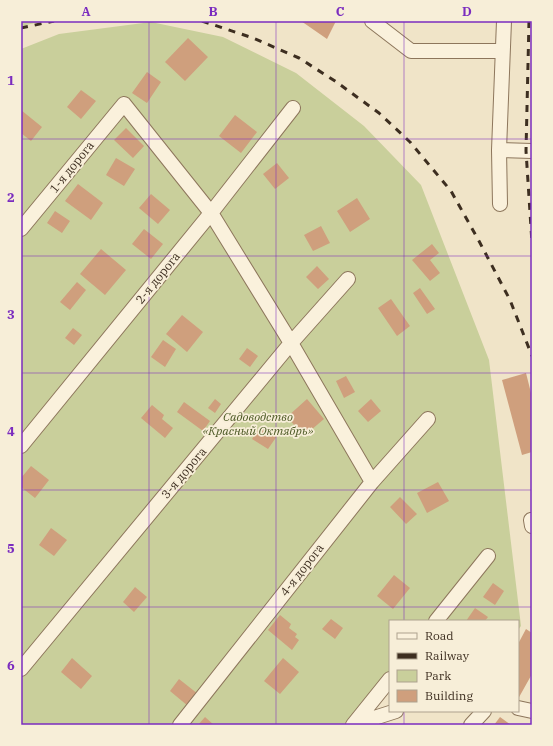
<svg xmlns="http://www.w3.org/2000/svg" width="553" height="746" viewBox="0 0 553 746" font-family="'IBM Plex Serif',serif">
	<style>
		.green { fill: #c9cf9b }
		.building { fill: #cf9f7d }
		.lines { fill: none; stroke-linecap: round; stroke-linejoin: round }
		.minor-casing { stroke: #8d765c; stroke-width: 16 }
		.minor { stroke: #faf1dc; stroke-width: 14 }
		.rail { stroke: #3d2e20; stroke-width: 3; stroke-dasharray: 7 7; stroke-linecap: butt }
		.grid { fill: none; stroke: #7b2cbf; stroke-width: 1; stroke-opacity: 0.55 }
		.labels { text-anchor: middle; stroke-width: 3.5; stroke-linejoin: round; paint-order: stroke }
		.street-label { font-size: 12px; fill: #3d2e20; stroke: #f7eed8 }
		.park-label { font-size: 12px; font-style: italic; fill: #4d5a26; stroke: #f7eed8 }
		.neatline { fill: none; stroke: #7b2cbf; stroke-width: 1.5 }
		.grid-label { font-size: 13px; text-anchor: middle; font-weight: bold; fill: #7b2cbf }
	</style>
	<rect width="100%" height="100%" fill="#f0e4c8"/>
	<path class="green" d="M21 21H45L21 26Z
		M151 22 223 37 296 73 364 126 421 185 489 360 521 626 518 630V621H450L445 616 441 621H390V684L365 714 378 725H21V49L59 34Z"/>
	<path class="building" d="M301 21H336L327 39Z
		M188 38 208 57 185 81 165 62Z
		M147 72 161 82 147 103 132 93Z
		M81 90 96 101 81 119 67 107Z
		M21 110 42 127 31 141 21 133Z
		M235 115 257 132 241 153 219 136Z
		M126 128 144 146 133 158 114 140Z
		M116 158 135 169 124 186 106 175Z
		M277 163 289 178 275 189 263 174Z
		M78 184 103 203 91 220 65 201Z
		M151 194 170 210 158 224 139 208Z
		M357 198 370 219 350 232 337 211Z
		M55 211 70 221 62 233 47 223Z
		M321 226 330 243 313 251 304 235Z
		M144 229 163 244 151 259 132 244Z
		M432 244 439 253 430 260 440 273 430 281 412 260Z
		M101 249 126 270 105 295 80 274Z
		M317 266 329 279 318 289 306 277Z
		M77 282 86 290 70 310 60 302Z
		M420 288 435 309 427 314 413 293Z
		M391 299 410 326 397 336 378 308Z
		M182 315 203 332 187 352 166 334Z
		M73 328 82 335 74 345 65 338Z
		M163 340 176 349 165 367 151 357Z
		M247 348 258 356 250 367 239 359Z
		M526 373 532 397V452L522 455 502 380Z
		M346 376 355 392 344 398 336 381Z
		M215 399 221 404 215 413 208 408Z
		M307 399 324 419 304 436 287 417Z
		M371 399 381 411 368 422 358 411Z
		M184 402 210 421 203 431 177 412Z
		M152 405 164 415 162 419 173 428 165 438 141 418Z
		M261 426 277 436 268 449 252 439Z
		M31 466 49 480 35 498 21 487V478Z
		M438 482 449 501 427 513 417 493Z
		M400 497 417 514 406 524 390 507Z
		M51 528 67 540 54 556 39 545Z
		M394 575 410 588 393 609 377 596Z
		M493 583 504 591 495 605 483 597Z
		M135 587 147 597 134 612 123 602Z
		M475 608 488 617 485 621H466Z
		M280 615 291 624 289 628 297 634 295 637 299 640 292 650 268 630Z
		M331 619 343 628 335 639 322 629Z
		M526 629 532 633V674L518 699V644Z
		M72 658 92 676 81 689 61 672Z
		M283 658 299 672 280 694 264 681Z
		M179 679 198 694 188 706 170 691Z
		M205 717 214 725H198Z
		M500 717 511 725H494Z"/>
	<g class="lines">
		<g class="minor-casing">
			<path id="minor" d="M372 21 411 51H502
				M499 150 532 151
				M500 204 499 150 504 21
				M21 229 124 104 211 213 291 343 372 482
				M21 446 211 213 293 108
				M531 520 532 526
				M436 621 488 556
				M21 669 291 343 348 279
				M518 708 532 711
				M180 725 372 482 428 419
				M353 725 390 679
				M358 725 371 719 396 711
				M471 725 484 711"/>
		</g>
		<use href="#minor" class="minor"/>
		<path class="rail" d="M202 21 253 38 299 58 335 81 379 113 410 142 451 191 479 241 510 300 532 356
			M529 21 526 151 532 243
			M21 28 54 21"/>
	</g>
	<path class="grid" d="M149 21V725M276 21V725M404 21V621M21 139H532M21 256H532M21 373H532M21 490H532M21 607H532M404 711V725"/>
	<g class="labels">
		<g class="street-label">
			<text transform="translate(72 167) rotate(-51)" y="4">1-я дорога</text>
			<text transform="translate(158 278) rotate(-51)" y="4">2-я дорога</text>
			<text transform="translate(184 473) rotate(-50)" y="4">3-я дорога</text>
			<text transform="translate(302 570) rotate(-52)" y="4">4-я дорога</text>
		</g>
		<g class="park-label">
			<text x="258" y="421">Садоводство<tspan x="258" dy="14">«Красный Октябрь»</tspan></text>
		</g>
	</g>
	<rect width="553" height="746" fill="none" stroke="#f7eed8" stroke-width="44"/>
	<rect x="389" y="620" width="130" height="92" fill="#f7eed8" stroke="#ada18e"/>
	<rect x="397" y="633" width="20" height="6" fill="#faf1dc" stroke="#ada18e"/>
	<text x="425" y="640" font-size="12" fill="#3d2e20">Road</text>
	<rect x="397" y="653" width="20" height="6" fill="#3d2e20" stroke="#ada18e"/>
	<text x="425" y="660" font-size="12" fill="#3d2e20">Railway</text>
	<rect x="397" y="670" width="20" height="12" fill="#c9cf9b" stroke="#ada18e"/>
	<text x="425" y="680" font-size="12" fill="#3d2e20">Park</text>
	<rect x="397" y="690" width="20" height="12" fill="#cf9f7d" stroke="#ada18e"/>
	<text x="425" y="700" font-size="12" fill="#3d2e20">Building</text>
	<rect x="22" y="22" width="509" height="702" class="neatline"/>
	<g class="grid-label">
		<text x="86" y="16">A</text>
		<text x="213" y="16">B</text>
		<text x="340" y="16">C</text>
		<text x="467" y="16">D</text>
		<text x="11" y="85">1</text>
		<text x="11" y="202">2</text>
		<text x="11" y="319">3</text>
		<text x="11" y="436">4</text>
		<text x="11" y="553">5</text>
		<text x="11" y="670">6</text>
	</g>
</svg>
